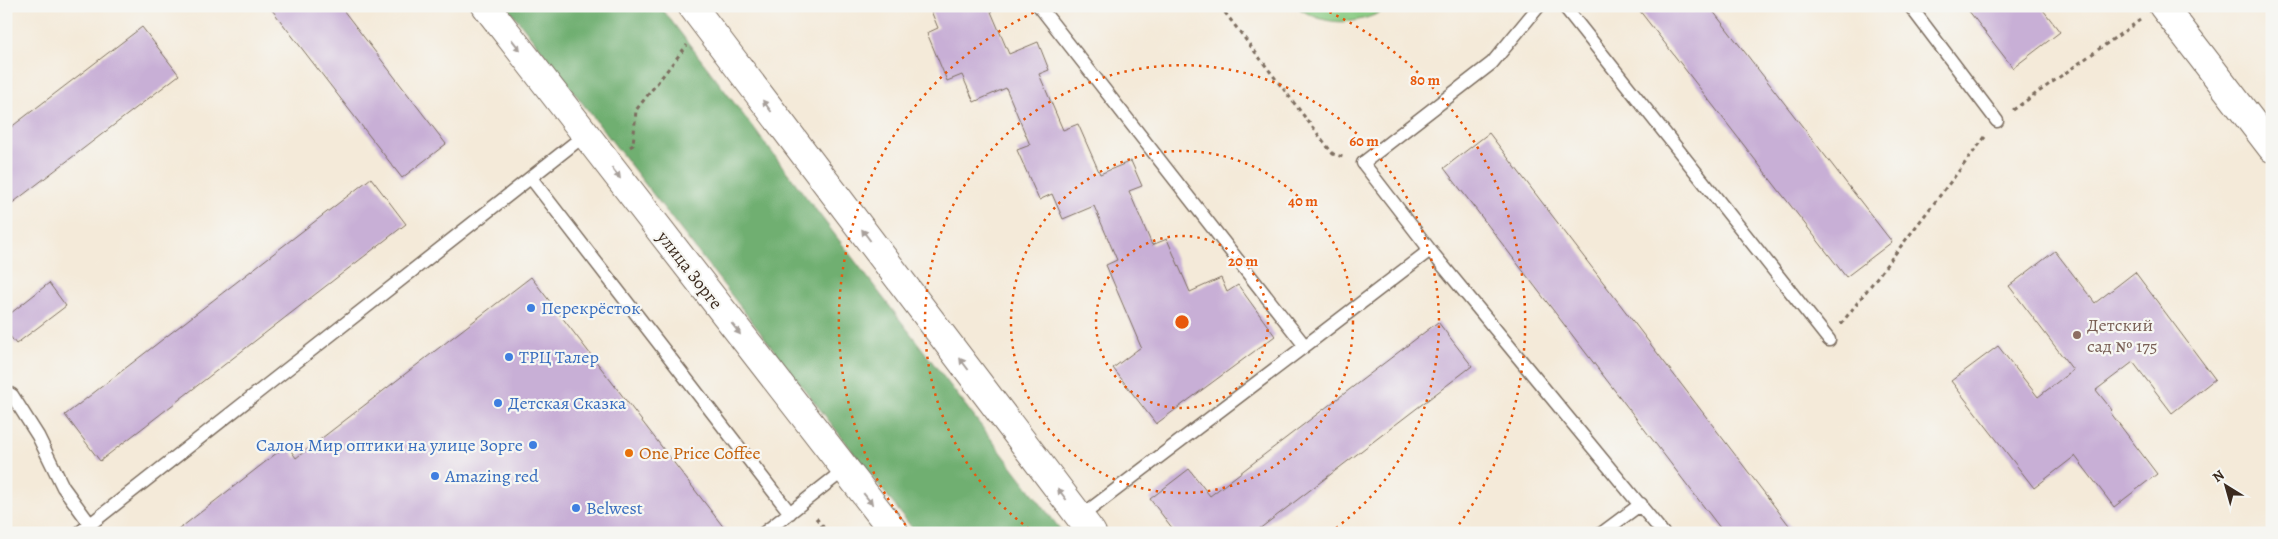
<svg xmlns="http://www.w3.org/2000/svg" width="2278" height="539" viewBox="0 0 2278 539" font-family="Alegreya,serif">
	<style>
		.green { fill: #8acb83; stroke: #627a50 }
		.forest { fill: #6faf71; stroke: #556c48 }
		.building { fill: #c8afd6 }
		.lines { fill: none; stroke-linecap: round; stroke-linejoin: round }
		.service-casing { stroke: #7c6d5f; stroke-width: 15 }
		.tertiary-casing { stroke: #7c6d5f; stroke-width: 30 }
		.secondary-casing { stroke: #7c6d5f; stroke-width: 30 }
		.path { stroke: #7c6d5f; stroke-width: 3; stroke-dasharray: 4 4; stroke-linecap: butt }
		.service { stroke: #fff; stroke-width: 12 }
		.tertiary { stroke: #fff; stroke-width: 28 }
		.secondary { stroke: #fff; stroke-width: 28 }
		.oneway { fill: #a79f9a }
		.ring { fill: none; stroke: #e8590c; stroke-width: 2.5; stroke-dasharray: 2.5 5 }
		.shop-dot { fill: #3f7fe0; stroke: #f6f6f2; stroke-width: 2 }
		.education-dot { fill: #8d6e63; stroke: #f6f6f2; stroke-width: 2 }
		.food-dot { fill: #e8710a; stroke: #f6f6f2; stroke-width: 2 }
		.labels { text-anchor: middle; stroke-width: 4.5; stroke-linejoin: round; paint-order: stroke }
		.street-label { font-size: 18px; fill: #3b2a1e; stroke: #f6f6f2 }
		.shop-label { font-size: 18px; fill: #366cbe; stroke: #f6f6f2; text-anchor: start }
		.education-label { font-size: 18px; fill: #785e54; stroke: #f6f6f2; text-anchor: start }
		.food-label { font-size: 18px; fill: #c56008; stroke: #f6f6f2; text-anchor: start }
		.centre { fill: #e8590c; stroke: #f6f6f2; stroke-width: 2.5 }
		.ring-label { font-size: 15px; text-anchor: middle; font-weight: bold; fill: #e8590c; stroke: #f6f6f2; stroke-width: 4.5; stroke-linejoin: round; paint-order: stroke }
	</style>
	<rect width="100%" height="100%" fill="#f6f6f2"/>
	<filter id="ink" filterUnits="userSpaceOnUse"><feTurbulence type="fractalNoise" baseFrequency=".02" numOctaves="2"/><feDisplacementMap in="SourceGraphic" scale="10" xChannelSelector="R" yChannelSelector="G"/><feConvolveMatrix kernelMatrix="1 2 1 2 8 2 1 2 1" color-interpolation-filters="sRGB"/></filter>
	<filter id="wash" filterUnits="userSpaceOnUse"><feTurbulence type="fractalNoise" baseFrequency=".0096" numOctaves="4" result="noise"/><feDisplacementMap in="SourceGraphic" scale="20" xChannelSelector="R" yChannelSelector="G"/><feGaussianBlur stdDeviation="1.12" result="paint"/><feColorMatrix in="noise" values="0 0 0 0 0 0 0 0 0 0 0 0 0 0 0 0 0 1.4 0 .05"/><feComposite in="paint" operator="in"/></filter>
	<g filter="url(#wash)">
		<rect width="100%" height="100%" fill="#f4ead9"/>
		<path class="green" d="M1296 6H1392C1362 25 1326 29 1296 6Z"/>
		<path class="forest" d="M507 6H660L1063 533H916Z"/>
		<g id="blocks">
			<path class="building" d="M269 6H340L446 144 402 178Z
				M929 6 989 7 1009 54 1038 42 1049 70 1039 74 1063 130 1078 124 1100 174 1131 161 1142 186 1129 191 1152 245 1167 239 1190 292 1221 278 1227 292 1238 285 1275 336 1156 424 1113 368 1141 347 1106 265 1117 260 1094 206 1063 219 1052 194 1039 200 1017 150 1030 145 1006 88 974 102 962 75 947 81 927 33 938 28Z
				M1636 6H1709L1892 242 1846 277Z
				M1965 6H2040L2060 32 2013 68Z
				M142 27 179 75 6 208V131Z
				M1489 133 1795 533H1724L1474 207 1444 168Z
				M371 178 406 224 100 461 65 415Z
				M2055 251 2095 303 2135 272 2215 379 2172 413 2133 362 2096 390 2112 410 2110 412 2157 474 2114 507 2075 456 2034 488 1951 381 1998 346 2038 397 2073 370 2009 286Z
				M531 277 728 533H174L287 445 296 458Z
				M49 283 66 306 16 344 6 331V317Z
				M1438 322 1472 366 1254 533H1176L1150 499 1189 469 1210 496Z"/>
		</g>
	</g>
	<g filter="url(#ink)">
		<use href="#blocks" fill-opacity="0" stroke="#7c6d5f" stroke-width="1"/>
		<g class="lines">
			<g class="service-casing">
				<path id="service" d="M1039 6 1305 346 1080 517
					M1564 6 1829 340
					M1910 6 1997 121
					M531 178 790 513
					M1430 250 1363 163 1492 63 1539 6
					M1305 346 1430 250 1663 533
					M6 392 12 395 38 436 63 487 90 524
					M79 533 586 134
					M764 533 844 470
					M1602 533 1641 504"/>
			</g>
			<g class="tertiary-casing">
				<path id="tertiary" d="M2163 6 2272 148"/>
			</g>
			<g class="secondary-casing">
				<path id="secondary" d="M486 6 895 533
					M692 6 1092 533"/>
			</g>
			<path class="path" d="M1220 6 1333 154 1343 157
				M2013 110 2140 20
				M630 147 633 145 636 110 687 45
				M1841 324 1985 137
				M816 518 828 533"/>
			<use href="#service" class="service"/>
			<use href="#tertiary" class="tertiary"/>
			<use href="#secondary" class="secondary"/>
		</g>
		<defs><path id="oneway-solid" d="M-6-.8H1V-3.2L6.5 0L1 3.2V.8H-6Z" transform="scale(1.25)"/></defs>
		<g class="oneway">
			<use href="#oneway-solid" transform="translate(516 45) rotate(52)"/>
			<use href="#oneway-solid" transform="translate(767 106) rotate(-127)"/>
			<use href="#oneway-solid" transform="translate(616 173) rotate(52)"/>
			<use href="#oneway-solid" transform="translate(866 235) rotate(-127)"/>
			<use href="#oneway-solid" transform="translate(736 329) rotate(52)"/>
			<use href="#oneway-solid" transform="translate(964 364) rotate(-127)"/>
			<use href="#oneway-solid" transform="translate(1062 494) rotate(-127)"/>
			<use href="#oneway-solid" transform="translate(868 499) rotate(51)"/>
		</g>
	</g>
	<g class="ring">
		<circle cx="1182" cy="322" r="86"/>
		<circle cx="1182" cy="322" r="171"/>
		<path d="M1035 533A257 257 0 1 1 1329 533"/>
		<path d="M910 531A343 343 0 0 1 1048 6M1316 6A343 343 0 0 1 1454 531"/>
	</g>
	<g class="shop-dot">
		<circle cx="531" cy="308" r="5"/>
		<circle cx="509" cy="357" r="5"/>
		<circle cx="498" cy="403" r="5"/>
		<circle cx="533" cy="445" r="5"/>
		<circle cx="435" cy="476" r="5"/>
		<circle cx="576" cy="508" r="5"/>
	</g>
	<circle class="education-dot" cx="2077" cy="335" r="5"/>
	<circle class="food-dot" cx="629" cy="453" r="5"/>
	<g class="labels">
		<g class="street-label">
			<text transform="translate(690 270) rotate(52)" y="6">улица Зорге</text>
		</g>
		<g class="shop-label">
			<text x="541" y="314">Перекрёсток</text>
			<text x="519" y="363">ТРЦ Талер</text>
			<text x="508" y="409">Детская Сказка</text>
			<text x="523" y="451" text-anchor="end">Салон Мир оптики на улице Зорге</text>
			<text x="445" y="482">Amazing red</text>
			<text x="586" y="514">Belwest</text>
		</g>
		<g class="education-label">
			<text x="2087" y="331">Детский<tspan x="2087" dy="21">сад № 175</tspan></text>
		</g>
		<g class="food-label">
			<text x="639" y="459">One Price Coffee</text>
		</g>
	</g>
	<circle cx="1182" cy="322" r="8" class="centre"/>
	<g class="ring-label">
		<text x="1425" y="85">80 m</text>
		<text x="1364" y="146">60 m</text>
		<text x="1303" y="206">40 m</text>
		<text x="1243" y="266">20 m</text>
	</g>
	<rect width="2278" height="539" fill="none" stroke="#f6f6f2" stroke-width="25"/>
	<g transform="translate(2226 486) rotate(323)" stroke="#f6f6f2" stroke-width="4" paint-order="stroke">
	<path d="M0-4L9 19L0 12L-9 19Z" fill="#3b2a1e"/>
	<text y="-8" font-size="14" font-weight="bold" text-anchor="middle" fill="#3b2a1e">N</text>
	</g>
</svg>
